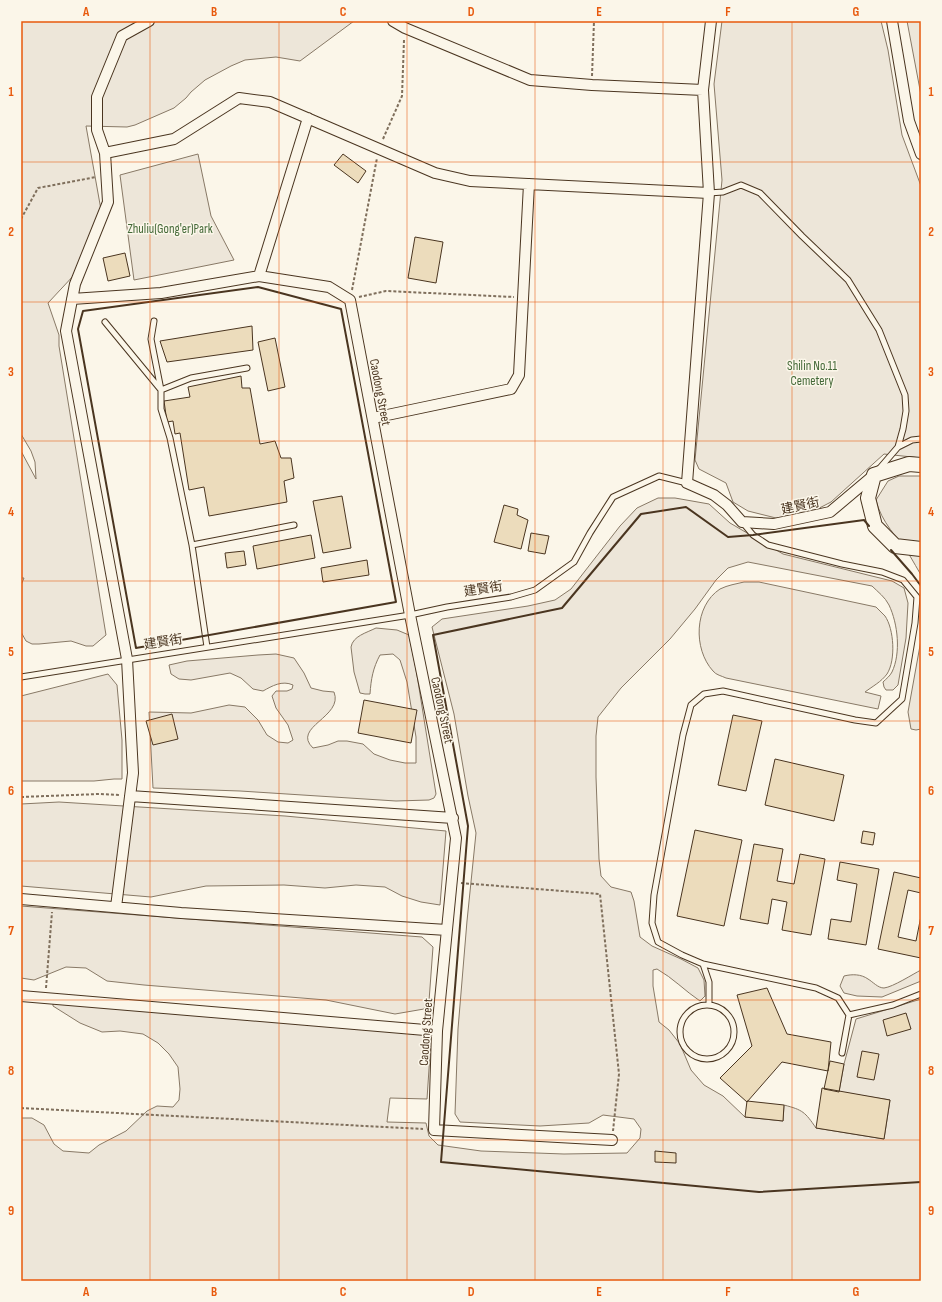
<svg xmlns="http://www.w3.org/2000/svg" width="942" height="1302" viewBox="0 0 942 1302" font-family="'Sofia Sans Condensed','Noto Sans TC',sans-serif">
	<style>
		.green { fill: #ede6d9; stroke: #887966 }
		.building { fill: #ecdcbc; stroke: #4a3520 }
		.lines { fill: none; stroke-linecap: round; stroke-linejoin: round }
		.lane-casing { stroke: #4a3520; stroke-width: 7 }
		.street-casing { stroke: #4a3520; stroke-width: 12 }
		.secondary-casing { stroke: #4a3520; stroke-width: 16 }
		.path { stroke: #7f6f5c; stroke-width: 2; stroke-dasharray: 3 2; stroke-linecap: butt }
		.lane { stroke: #fbf6e9; stroke-width: 5 }
		.street { stroke: #fbf6e9; stroke-width: 10 }
		.secondary { stroke: #fbf6e9; stroke-width: 14 }
		.wall { stroke: #4a3520; stroke-width: 2 }
		.grid { fill: none; stroke: #e8590c; stroke-width: 1; stroke-opacity: 0.55 }
		.labels { text-anchor: middle; stroke-width: 3; stroke-linejoin: round; paint-order: stroke }
		.park-label { font-size: 13px; fill: #436837; stroke: #fbf6e9 }
		.street-label { font-size: 13px; fill: #4a3520; stroke: #fbf6e9 }
		.neatline { fill: none; stroke: #e8590c; stroke-width: 1.5 }
		.grid-label { font-size: 13px; text-anchor: middle; font-weight: bold; fill: #e8590c }
	</style>
	<rect width="100%" height="100%" fill="#fbf6e9"/>
	<path class="green" d="M21 21H354L300 61 276 57 245 60 231 66 205 80 191 92 186 98 174 108 135 125 127 127 86 126 103 221 75 274 48 303 59 335V346L106 635 93 646H86L71 641 39 644H32L26 641 21 632V585L24 578H21V451L36 479 35 462 31 451 21 434Z
		M722 21H881L888 50 902 135 921 186V458L884 454 831 502 802 517 776 518 748 511 733 502 726 483 699 469 695 460 722 180 714 84Z
		M907 21H921V95Z
		M198 154 211 216 234 260 134 280 120 175Z
		M899 476H921V575C917 569 914 562 910 556 898 538 881 522 876 500L888 481Z
		M658 498H675L709 504 730 523 783 554 892 581 904 588 908 603 906 638 898 685 893 690H886L884 687 883 682C886 679 890 676 892 672 901 653 898 624 889 605 885 597 878 592 872 586L748 562 728 568 716 580 695 609 670 639 621 688 598 717 596 736V777L599 859 601 876 611 887 631 892 634 901 640 937 652 946 681 959 698 968 704 980 705 996 700 1001C685 991 673 978 657 969L653 970V986L659 1022 669 1030 680 1044 691 1070 704 1085 723 1096 745 1117 783 1121 784 1105C803 1110 805 1112 816 1128L884 1139 890 1100 839 1092 844 1064 856 1019 921 999V1281H21V1118H32L44 1125 54 1144 63 1151 89 1153 99 1145 126 1131 147 1111 157 1106 173 1107 179 1100 180 1089 178 1067 169 1054 158 1043 143 1034 120 1031 102 1032 80 1023 53 1006V1002L427 1034 431 1039 427 1099 390 1098 387 1122 426 1123 429 1136 438 1145 481 1151 564 1154 627 1153 640 1138 641 1129 634 1119 603 1115 589 1123 540 1126 460 1122 455 1114 458 1029 467 921 476 833 468 796 454 714 432 627 442 619 528 606 555 600 571 589 620 526 637 508Z
		M744 582H759L876 607C879 610 882 613 885 616 894 629 896 660 887 674 881 682 873 686 865 692L881 696 878 709 726 678C722 676 716 675 713 671 693 649 694 606 720 589 728 585 736 584 744 582Z
		M376 628 397 630 409 635 416 669 436 794 434 798 429 800 396 801 240 791 153 788 149 712 191 713 229 705 245 707 258 720 267 735 278 742 288 743 293 740 288 725 276 708 272 696 276 691H287L292 689 293 685C282 680 272 686 263 691L253 689 241 678 230 673 191 680 179 679 171 674 169 665 187 661 258 655 276 654 294 658 304 673 311 688 323 691 334 692C344 717 291 727 313 748L328 745 338 741H347L363 744 374 754 390 760 405 763H416V737L407 682 400 660 393 654 380 655C373 668 371 679 370 694H365L360 693 354 672 351 647C353 636 366 633 376 628Z
		M921 640V729L916 730 911 729 908 712Z
		M108 674 117 685 122 740V779H114L94 781H21V696Z
		M59 802 285 816 446 831 440 905 421 902 402 896 385 887 356 885 325 888 284 885 206 886 151 897 21 886V804Z
		M21 906 422 937 433 947 429 1001 424 1009 395 1014 326 1000 144 985 107 981 86 968 66 967 34 980 21 978Z
		M921 970V981L882 997 857 996 844 993 840 986 844 976C852 974 861 974 868 979 873 982 878 988 884 988 893 987 913 974 921 970Z"/>
	<path class="building" d="M343 154 366 171 358 183 334 165Z
		M415 237 443 242 436 283 408 278Z
		M125 253 130 276 108 281 103 258Z
		M252 326 253 350 167 362 160 341Z
		M275 338 285 387 268 391 258 342Z
		M241 376 242 388H250L260 444 275 441 281 458H291L294 478 284 481 287 502 209 516 204 487 189 490 180 433 175 434 173 421 167 422 164 401 190 397 188 387Z
		M342 496 351 548 323 553 313 501Z
		M504 505 518 509 517 515 528 520 521 549 494 542Z
		M531 533 549 536 545 554 528 551Z
		M311 535 315 558 257 569 253 546Z
		M244 551 246 565 227 568 225 553Z
		M367 560 369 575 323 582 321 568Z
		M364 700 417 710 411 743 358 733Z
		M172 714 178 739 153 745 146 721Z
		M733 715 762 721 746 791 718 785Z
		M775 759 844 775 834 821 765 805Z
		M695 830 742 840 724 926 677 916Z
		M863 831 875 833 873 845 861 843Z
		M754 844 783 849 777 881 794 884 800 854 825 859 811 935 782 930 787 902 772 899 768 924 740 919Z
		M840 862 879 869 866 945 828 939 831 919 851 922 857 884 837 880Z
		M894 872 921 878V893L908 890 898 937 916 941 921 916V958L878 949Z
		M767 988 787 1034 831 1042 828 1071 782 1062 747 1102 720 1078 752 1046 737 995Z
		M906 1013 911 1029 887 1036 883 1020Z
		M862 1051 879 1054 874 1080 857 1077Z
		M830 1061 844 1064 839 1092 824 1089Z
		M822 1088 890 1100 884 1139 816 1128Z
		M747 1101 784 1105 783 1121 745 1117Z
		M655 1151 676 1153V1163L655 1162Z"/>
	<g class="lines">
		<g class="lane-casing">
			<path id="lane" d="M709 193 723 192 741 185 760 193 802 236 848 280 879 330 905 395 906 411 903 429 898 447 879 469
				M154 321 151 339 161 390V409L170 438 192 545 207 647
				M105 322 161 390 191 378 247 368
				M898 447 912 440 921 439
				M192 545 294 525
				M21 677 410 615 447 607 511 597 535 590 574 562 590 533 613 497 659 476 687 483
				M703 964 816 988 838 998 849 1015 893 1005 921 994
				M709 1005V982L703 964 682 955 658 942 652 923 654 895 683 735 691 705 704 694 723 691 855 720 876 723 902 699 915 623 917 597 903 580 882 572 842 564 768 545 753 535 743 523
				M680 1032a27 27 0 1 1 54 0a27 27 0 1 1-54 0Z
				M842 1053 849 1015"/>
		</g>
		<g class="street-casing">
			<path id="street" d="M393 21 405 28 530 80 592 85 703 90
				M711 21 703 90 709 193 687 483 714 495 727 505 742 522 774 524 830 512 874 475
				M892 21 909 121 921 154
				M105 153 174 139 239 98 270 102 435 173 470 181 709 193
				M259 276 308 118
				M72 299 161 293 259 276 329 287 350 300 410 615 456 838 437 1031 434 1130 612 1140
				M373 418 511 389 519 375 529 184
				M130 796 453 818
				M21 899 181 913 447 930
				M116 907 133 773 127 659 66 331 75 284 108 202 105 153 97 130V97L122 36 149 21
				M21 996 437 1031"/>
		</g>
		<g class="secondary-casing">
			<path id="secondary" d="M921 465 909 464 874 475 868 498 875 526 895 546 921 549"/>
		</g>
		<path class="path" d="M592 76 594 21
			M383 139 402 96 404 40
			M21 219 38 188 96 177
			M352 290 377 158
			M359 297 386 291 514 297
			M21 797 99 794 120 795
			M461 883 600 894 619 1074 613 1131
			M46 988 52 912
			M21 1108 423 1129"/>
		<use href="#lane" class="lane"/>
		<use href="#street" class="street"/>
		<use href="#secondary" class="secondary"/>
		<path class="wall" d="M258 287 341 309 396 602 136 648 78 329 83 311Z
			M869 526 864 520 753 535 728 537 686 507 641 514 562 608 433 635 468 826 441 1162 759 1192 921 1182
			M891 550 912 574 921 586"/>
	</g>
	<path class="grid" d="M150 21V1281M279 21V1281M407 21V1281M535 21V1281M663 21V1281M792 21V1281M21 162H921M21 302H921M21 441H921M21 581H921M21 721H921M21 861H921M21 1000H921M21 1140H921"/>
	<g class="labels">
		<g class="park-label">
			<text x="170" y="233">Zhuliu(Gong'er)Park</text>
			<text x="812" y="370">Shilin No.11<tspan x="812" dy="15">Cemetery</tspan></text>
		</g>
		<g class="street-label">
			<text transform="translate(381 392) rotate(79)" y="5">Caodong Street</text>
			<text transform="translate(800 505) rotate(-12)" y="5">建賢街</text>
			<text transform="translate(483 588) rotate(-9)" y="5">建賢街</text>
			<text transform="translate(163 641) rotate(-9)" y="5">建賢街</text>
			<text transform="translate(443 710) rotate(78)" y="5">Caodong Street</text>
			<text transform="translate(425 1032) rotate(-86)" y="5">Caodong Street</text>
		</g>
	</g>
	<rect width="942" height="1302" fill="none" stroke="#fbf6e9" stroke-width="44"/>
	<rect x="22" y="22" width="898" height="1258" class="neatline"/>
	<g class="grid-label">
		<text x="86" y="16">A</text>
		<text x="214" y="16">B</text>
		<text x="343" y="16">C</text>
		<text x="471" y="16">D</text>
		<text x="599" y="16">E</text>
		<text x="728" y="16">F</text>
		<text x="856" y="16">G</text>
		<text x="11" y="96">1</text>
		<text x="931" y="96">1</text>
		<text x="11" y="236">2</text>
		<text x="931" y="236">2</text>
		<text x="11" y="376">3</text>
		<text x="931" y="376">3</text>
		<text x="11" y="516">4</text>
		<text x="931" y="516">4</text>
		<text x="11" y="656">5</text>
		<text x="931" y="656">5</text>
		<text x="11" y="795">6</text>
		<text x="931" y="795">6</text>
		<text x="11" y="935">7</text>
		<text x="931" y="935">7</text>
		<text x="11" y="1075">8</text>
		<text x="931" y="1075">8</text>
		<text x="11" y="1215">9</text>
		<text x="931" y="1215">9</text>
		<text x="86" y="1296">A</text>
		<text x="214" y="1296">B</text>
		<text x="343" y="1296">C</text>
		<text x="471" y="1296">D</text>
		<text x="599" y="1296">E</text>
		<text x="728" y="1296">F</text>
		<text x="856" y="1296">G</text>
	</g>
</svg>
